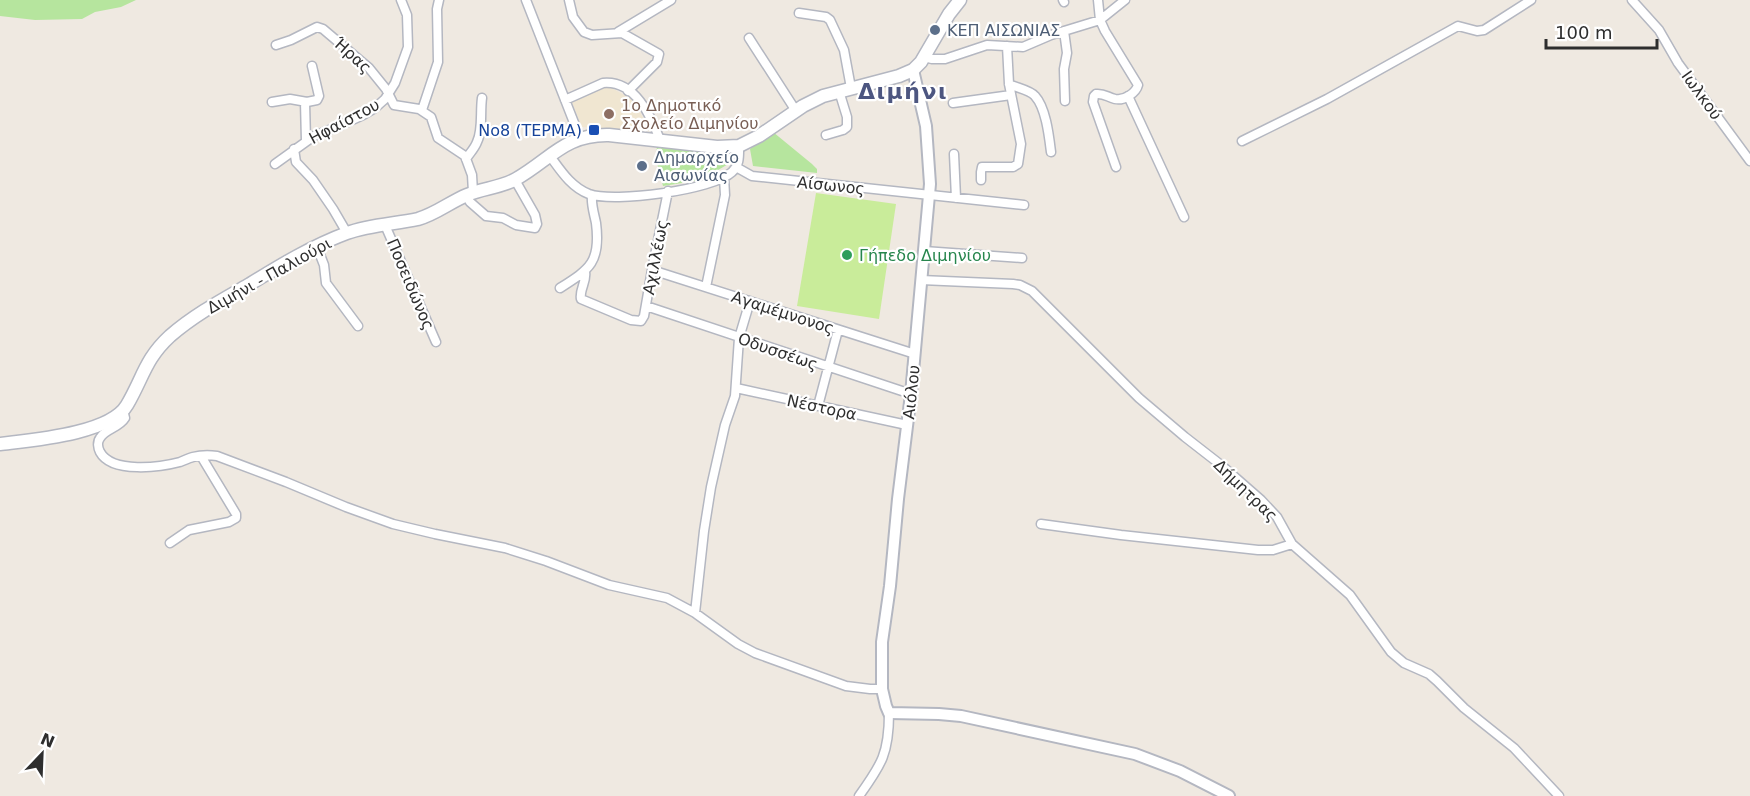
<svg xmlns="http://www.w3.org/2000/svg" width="1750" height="796" viewBox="0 0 1750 796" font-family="'DejaVu Sans',sans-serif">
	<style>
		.education { fill: #f0e6d1 }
		.green { fill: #b6e59e }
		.pitch { fill: #c9ec9a }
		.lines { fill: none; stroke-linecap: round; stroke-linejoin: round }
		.minor-casing { stroke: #b4b7c1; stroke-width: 11 }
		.tertiary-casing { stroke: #b4b7c1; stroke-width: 14 }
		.secondary-casing { stroke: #b4b7c1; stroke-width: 15 }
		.minor { stroke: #fff; stroke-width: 8 }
		.tertiary { stroke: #fff; stroke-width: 10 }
		.secondary { stroke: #fff; stroke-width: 12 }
		.service-dot { fill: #5c6f8a; stroke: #fff; stroke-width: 2 }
		.education-dot { fill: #8d6e63; stroke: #fff; stroke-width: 2 }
		.transit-dot { fill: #1a4fb4; stroke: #fff; stroke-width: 2 }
		.leisure-dot { fill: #2e9e5b; stroke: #fff; stroke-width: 2 }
		.labels { text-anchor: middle; stroke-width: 4.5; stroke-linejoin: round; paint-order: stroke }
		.service-label { font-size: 16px; fill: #4e5e75; stroke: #fff; text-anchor: start }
		.street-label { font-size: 16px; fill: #2e2e2e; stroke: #fff }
		.education-label { font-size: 16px; fill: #785e54; stroke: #fff; text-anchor: start }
		.transit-label { font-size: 16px; fill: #164399; stroke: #fff; text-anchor: end }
		.leisure-label { font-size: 16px; fill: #27864d; stroke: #fff; text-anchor: start }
		.district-label { font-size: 22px; font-weight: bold; letter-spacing: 1.5px; fill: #4d5680; stroke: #fff }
	</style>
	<rect width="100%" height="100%" fill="#efe9e1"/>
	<path class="education" d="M608 86 635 101 649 131 582 127 571 100Z"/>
	<path class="green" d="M0 0H136L121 7 95 12 82 19 35 20 0 16Z
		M773 132 812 164 817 169V173L753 166 750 149Z
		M657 146 726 152 730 157V163L701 180 663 186 656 159Z"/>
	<path class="pitch" d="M816 193 896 204 879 319 797 306Z"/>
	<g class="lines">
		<g class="minor-casing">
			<path id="minor" d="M526 0 580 138
				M569 0 573 17 584 32 592 35 622 33 659 54 657 62 628 91
				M1063 0 1064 2
				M1098 0 1100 20 1105 31 1138 85C1136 93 1124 101 1115 99 1107 97 1104 93 1096 94L1094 96 1093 102 1116 167
				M1632 0 1659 30 1678 63 1750 161
				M799 13 826 17 830 20 844 50 851 88
				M1064 31 1067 53 1064 69 1065 101
				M618 32 671 0
				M749 38 796 111
				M276 45 291 40 317 27 323 29 369 68 386 89 394 105 419 109 431 117 438 138 465 156 472 175 473 192
				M924 57 932 59H945L987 45 1023 47 1051 35 1100 20 1125 0
				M1009 84C1017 88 1030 90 1035 96 1046 108 1049 136 1051 152
				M1128 96 1184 217
				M565 100 603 83C635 80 651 116 660 140
				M272 102 290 99 307 102 317 100 319 96 312 66
				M305 102 306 141
				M953 103 1011 95
				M422 110 438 62 437 9 439 0
				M826 135 843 130 847 127V117L839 91
				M1242 141 1327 99 1458 26 1477 31 1484 30 1531 0
				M294 149 296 162 313 180 333 209 347 233
				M954 154 956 198
				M550 156C561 171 571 187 589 194 614 203 713 190 732 172 740 165 739 155 739 146
				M466 159C469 154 475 148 477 142 483 130 480 112 482 98
				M275 164 314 136 339 126 363 115 375 108 385 99 395 83 408 47 407 15 401 0
				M736 167 752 176 1024 205
				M981 180V172L982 167H1013L1018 164 1021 144 1009 84 1007 46
				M466 195 470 202 486 216 503 218 516 225 535 228 537 224 535 215 515 180
				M385 225 436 342
				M317 247 324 265 326 283 358 326
				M924 251 1022 258
				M652 270 915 354
				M585 272C587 281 579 290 581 299L631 320 641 321 644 316 652 270 668 191
				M921 280 1013 284 1020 285 1032 291 1139 398 1185 437 1221 465 1261 500 1277 517 1292 544 1350 595 1391 652 1404 663 1429 674 1437 681 1464 708 1514 748 1559 796
				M706 287 725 195 724 177
				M560 288C590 269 601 262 596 223 594 213 591 205 592 195
				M646 306 911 394
				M736 388 907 425
				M818 406 838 330
				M123 410 125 418C119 428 105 429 100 438 97 442 98 448 100 452 112 474 161 467 180 462 185 460 189 458 193 457 201 455 209 455 217 456L286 482 346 507 393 524 435 534 505 548 546 561 609 585 667 598 695 613 738 644 755 653 846 686 870 689H882
				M1041 524 1121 535 1258 550H1273L1292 544
				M170 543 189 530 229 522 236 518V514L201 456
				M695 613 704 531 711 487 725 425 735 396 739 338 750 301
				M859 796C882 764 889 753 889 713"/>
		</g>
		<g class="tertiary-casing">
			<path id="tertiary" d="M913 70 926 126 930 184 911 394 898 499 890 586 882 642V689L886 706 889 713 939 714 961 716 1135 754 1180 771 1229 796"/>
		</g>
		<g class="secondary-casing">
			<path id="secondary" d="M0 444C32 440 110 434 127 405 143 378 145 359 170 336 194 315 222 300 250 284 281 265 312 246 347 233 369 225 394 224 418 219 436 214 450 202 467 195 483 188 500 188 516 179 551 159 565 134 609 135L717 147 739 146 759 136 803 106 823 96 899 76 913 70 921 62 949 14 960 0"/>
		</g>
		<use href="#minor" class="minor"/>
		<use href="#tertiary" class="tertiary"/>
		<use href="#secondary" class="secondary"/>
	</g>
	<g class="service-dot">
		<circle cx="935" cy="30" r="6"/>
		<circle cx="642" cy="166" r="6"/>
	</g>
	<circle class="education-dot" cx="609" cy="114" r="6"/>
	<rect class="transit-dot" x="588" y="124" width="12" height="12" rx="3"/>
	<circle class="leisure-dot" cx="847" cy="255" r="6"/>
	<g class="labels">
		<g class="service-label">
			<text x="947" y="36">ΚΕΠ ΑΙΣΩΝΙΑΣ</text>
			<text x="654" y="163">Δημαρχείο<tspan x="654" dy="18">Αισωνίας</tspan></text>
		</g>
		<g class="street-label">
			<text transform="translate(353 55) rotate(42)" y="6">Ήρας</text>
			<text transform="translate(1702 95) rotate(54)" y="6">Ιωλκού</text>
			<text transform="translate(344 121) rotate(-28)" y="6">Ηφαίστου</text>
			<text transform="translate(831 185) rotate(6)" y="6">Αίσωνος</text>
			<text transform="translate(655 257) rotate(-79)" y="6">Αχιλλέως</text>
			<text transform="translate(269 275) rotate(-29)" y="6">Διμήνι - Παλιούρι</text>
			<text transform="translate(411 284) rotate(67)" y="6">Ποσειδώνος</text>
			<text transform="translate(783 312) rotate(18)" y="6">Αγαμέμνονος</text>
			<text transform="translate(778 351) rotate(19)" y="6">Οδυσσέως</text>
			<text transform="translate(911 392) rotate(-84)" y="6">Αιόλου</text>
			<text transform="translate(822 407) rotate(12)" y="6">Νέστορα</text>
			<text transform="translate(1246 490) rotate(44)" y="6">Δήμητρας</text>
		</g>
		<g class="education-label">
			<text x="621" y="111">1ο Δημοτικό<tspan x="621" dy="18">Σχολείο Διμηνίου</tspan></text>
		</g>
		<g class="transit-label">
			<text x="582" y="136">Νο8 (ΤΕΡΜΑ)</text>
		</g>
		<g class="leisure-label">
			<text x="859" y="261">Γήπεδο Διμηνίου</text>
		</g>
		<g class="district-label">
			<text x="903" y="99">Διμήνι</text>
		</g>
	</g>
	<g transform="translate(42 754) rotate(23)" stroke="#ffffff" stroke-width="4.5" paint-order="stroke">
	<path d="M0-4.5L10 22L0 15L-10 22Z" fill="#2e2e2e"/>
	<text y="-9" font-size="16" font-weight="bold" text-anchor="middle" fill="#2e2e2e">N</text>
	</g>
	<path d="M1546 39v9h111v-9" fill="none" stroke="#2e2e2e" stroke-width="3"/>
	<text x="1555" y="39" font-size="18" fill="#2e2e2e" stroke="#ffffff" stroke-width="4.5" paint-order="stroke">100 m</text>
</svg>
